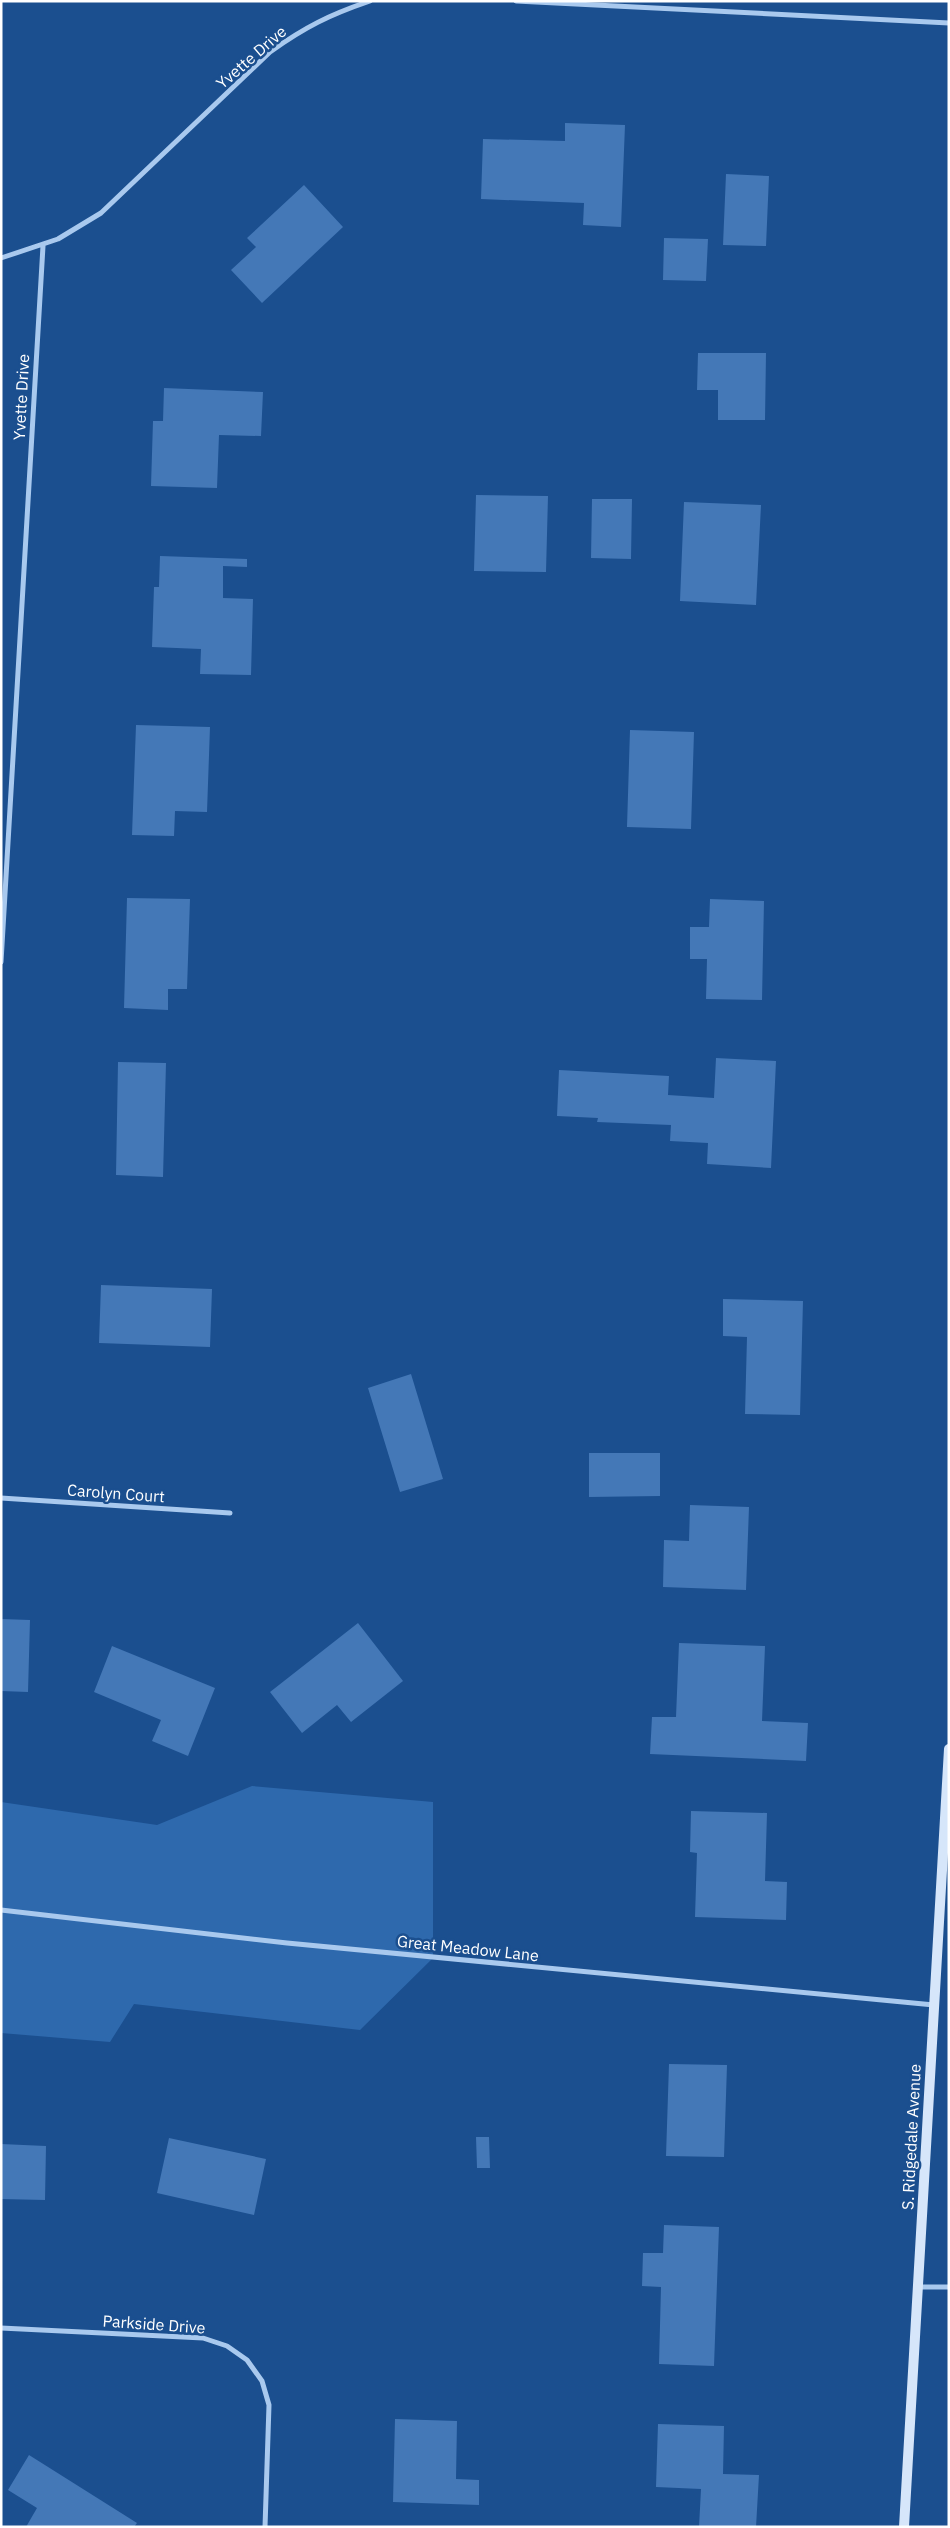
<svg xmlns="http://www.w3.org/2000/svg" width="950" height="2528" viewBox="0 0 950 2528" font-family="'IBM Plex Sans',sans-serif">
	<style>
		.green { fill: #2e69ad }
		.building { fill: #4478b7 }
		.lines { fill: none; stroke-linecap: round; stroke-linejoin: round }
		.minor { stroke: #a9c9ee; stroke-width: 5 }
		.secondary { stroke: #d6e6fa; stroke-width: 10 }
		.labels { text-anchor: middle; stroke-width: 5; stroke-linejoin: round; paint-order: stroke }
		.street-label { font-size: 16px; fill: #fff; stroke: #1b4f8f }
	</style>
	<rect width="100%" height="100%" fill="#1b4f8f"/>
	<path class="green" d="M252 1786 433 1802V1958L360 2030 134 2004 110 2042 1 2033V1802L157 1825Z"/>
	<path class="building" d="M565 123 625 125 621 227 583 225 584 203 481 199 483 139 565 141Z
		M726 174 769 176 766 246 723 245Z
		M304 185 343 227 262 303 231 270 256 247 247 238Z
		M664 238 708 239 706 281 663 280Z
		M698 353H766L765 420H718V390H697Z
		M164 388 263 392 261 436 219 435 217 488 151 486 153 421H163Z
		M476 495 548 496 546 572 474 571Z
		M592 499H632L631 559 591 558Z
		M684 502 761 505 756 605 680 601Z
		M160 556 247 559V567L223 566V598L253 599 251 675 200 674 201 649 152 647 154 587H159Z
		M136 725 210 727 207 812 175 811 174 836 132 835Z
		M630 730 694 732 691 829 627 827Z
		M127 898 190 899 187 989H168V1010L124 1008Z
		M710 899 764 901 762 1000 706 999 707 959H690V927H709Z
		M716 1058 776 1061 771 1168 707 1164 708 1143 670 1141 671 1125 597 1122 598 1118 557 1116 559 1070 669 1076 668 1095 714 1098Z
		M118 1062 166 1063 163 1177 116 1175Z
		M101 1285 212 1289 210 1347 99 1343Z
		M723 1299 803 1301 800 1415 745 1414 747 1337 723 1336Z
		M411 1374 443 1479 400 1492 368 1388Z
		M589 1453H660V1496L589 1497Z
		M690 1505 749 1507 746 1590 663 1587 664 1540 689 1541Z
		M1 1619 30 1620 28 1692 1 1691Z
		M358 1623 403 1681 351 1722 337 1705 302 1733 270 1692Z
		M679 1643 765 1646 762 1721 808 1723 806 1761 650 1754 652 1717H676Z
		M112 1646 215 1688 188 1756 152 1741 161 1720 94 1692Z
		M691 1811 767 1813 765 1881 787 1882 786 1920 695 1917 697 1853 690 1852Z
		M669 2064 727 2065 724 2157 666 2156Z
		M476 2137H489L490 2168H477Z
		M169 2138 266 2159 254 2215 157 2193Z
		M1 2144 46 2146 45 2200 1 2199Z
		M664 2225 719 2227 714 2366 659 2364 661 2287 642 2286 643 2253H663Z
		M395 2419 457 2421 456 2479 479 2480V2505L393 2502Z
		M658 2424 724 2426 723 2474 759 2475 756 2527H699L701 2489 656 2487Z
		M29 2455 137 2523 134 2527H26L37 2508 8 2490Z"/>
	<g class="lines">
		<path class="minor" d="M516 1 949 23
			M1 258 58 239 101 213 270 52C305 27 329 15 370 1
			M1 962 43 246
			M1 1498 230 1513
			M1 1910 287 1943 934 2005
			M917 2287H949
			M1 2328 203 2338 227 2346 247 2360 262 2381 269 2405 265 2527"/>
		<path class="secondary" d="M904 2527 949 1749"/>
	</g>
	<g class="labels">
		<g class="street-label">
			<text transform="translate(251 57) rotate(-41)" y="6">Yvette Drive</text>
			<text transform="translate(21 397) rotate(-87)" y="6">Yvette Drive</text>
			<text transform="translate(116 1493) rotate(4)" y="6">Carolyn Court</text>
			<text transform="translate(468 1948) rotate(6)" y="6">Great Meadow Lane</text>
			<text transform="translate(911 2137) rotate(-87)" y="6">S. Ridgedale Avenue</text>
			<text transform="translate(154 2324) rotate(4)" y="6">Parkside Drive</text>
		</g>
	</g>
	<rect width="950" height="2528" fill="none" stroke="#ffffff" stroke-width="5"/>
</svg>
